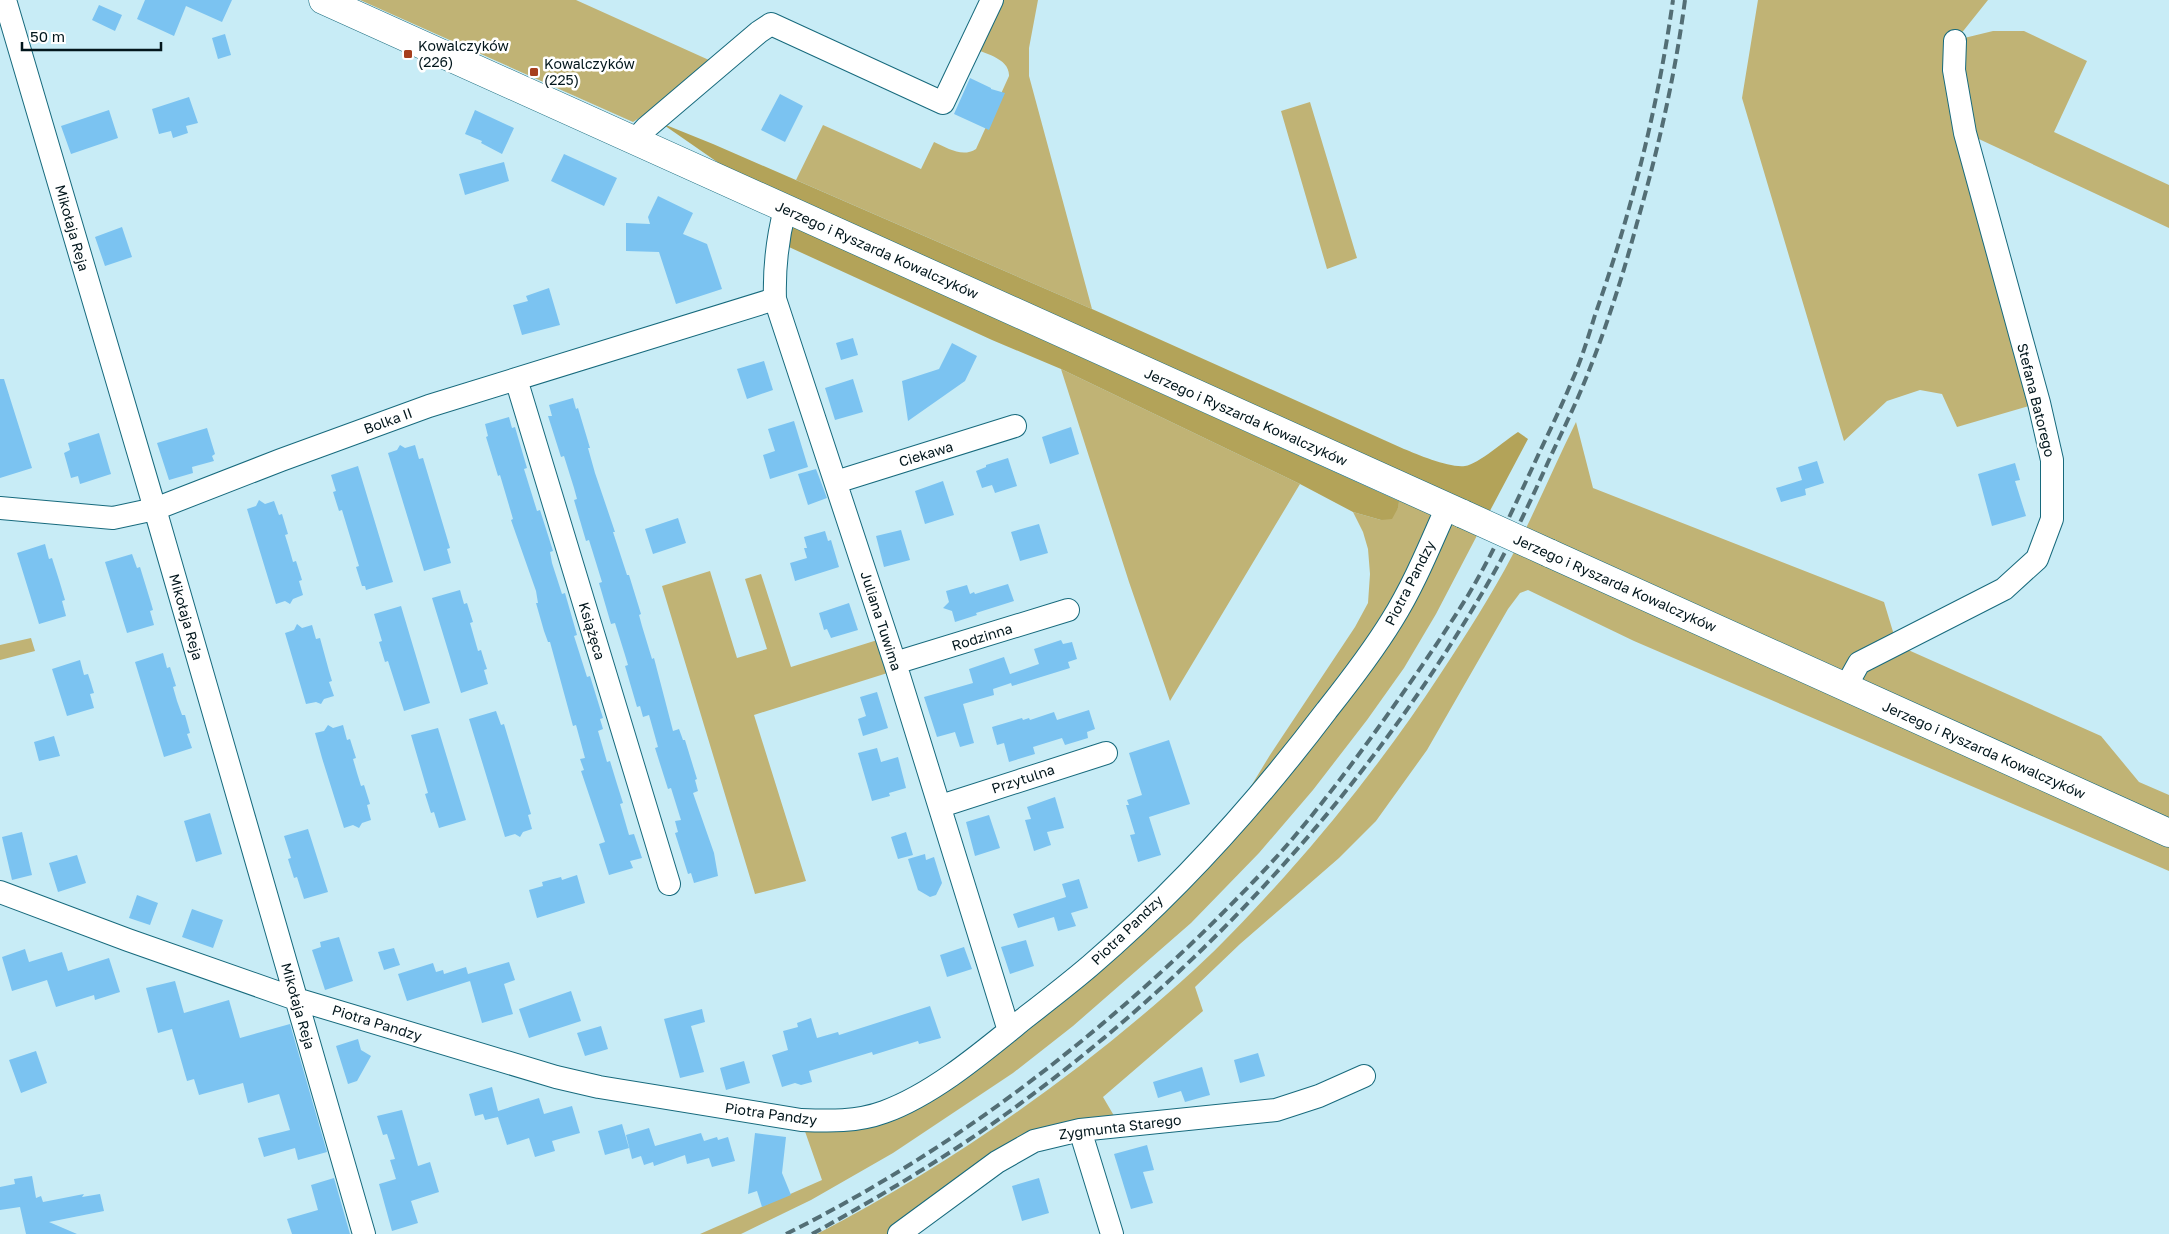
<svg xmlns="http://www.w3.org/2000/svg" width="2169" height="1234" viewBox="0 0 2169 1234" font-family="'Golos Text',sans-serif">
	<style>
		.green { fill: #c0b375 }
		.forest { fill: #b3a359 }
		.building { fill: #7bc3f1 }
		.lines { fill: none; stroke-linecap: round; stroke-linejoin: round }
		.minor-casing { stroke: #176a7d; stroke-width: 24 }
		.major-casing { stroke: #176a7d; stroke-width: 29 }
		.minor { stroke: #fff; stroke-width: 22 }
		.major { stroke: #fff; stroke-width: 28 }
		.rail { stroke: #536e75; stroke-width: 4; stroke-dasharray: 10 5; stroke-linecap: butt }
		.major-bridge-casing { stroke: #176a7d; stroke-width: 29; stroke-linecap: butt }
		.major-bridge { stroke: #fff; stroke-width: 28 }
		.poi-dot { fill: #a63f1e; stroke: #fff; stroke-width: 2 }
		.labels { text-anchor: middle; stroke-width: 5; stroke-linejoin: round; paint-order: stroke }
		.poi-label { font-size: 14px; fill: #02161c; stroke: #fff; text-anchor: start }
		.street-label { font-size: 14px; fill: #02161c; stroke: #fff }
	</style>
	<rect width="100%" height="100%" fill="#c8ecf6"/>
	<path class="green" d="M360 0H576L720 65 633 122Z
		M992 0H1038L1029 48V76L1092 309 796 180 823 125 921 169 934 142C948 148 962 158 976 149L1009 76C1010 58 983 53 970 47Z
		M1758 0H1988L1956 40 1993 31H2024L2087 61 2054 132 2169 185V228L1966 133 2039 403 1957 427 1942 394 1920 390 1887 401 1844 441 1742 98Z
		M1310 102 1357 258 1327 269 1281 111Z
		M1061 369 1300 484 1170 701 1129 582Z
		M1576 422 1593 488 1884 602 1897 645 2101 736 2139 782 2169 795V871L1634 641 1528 590 1520 593 1508 609 1427 750 1376 821 1339 858 1240 944 1195 987 1203 1011 1103 1097 1120 1126 1051 1135 899 1234H817C953 1163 1081 1073 1194 970 1226 941 1256 908 1285 876 1342 812 1394 745 1441 673 1466 635 1491 596 1512 556 1535 512 1554 466 1576 422Z
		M1399 486 1483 524 1436 614 1404 668 1367 720 1313 790 1259 853 1191 923 1073 1026 1013 1073 893 1153 811 1200 741 1234H700L822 1180 801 1120 827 1121 941 1081 1217 842 1270 755 1355 627 1368 603 1370 574 1368 549 1363 532 1353 512 1381 520 1398 508Z
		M710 571 737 658 767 649 745 579 761 574 791 667 887 637 897 670 754 715 806 881 755 894 662 586Z
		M31 638 35 651 0 660V645Z"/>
	<path class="forest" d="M661 123 713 144 1092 309 1404 449C1419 455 1449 468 1465 466 1479 464 1505 440 1518 432L1528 439 1483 524 785 209Z
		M782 222 1399 501 1398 508 1392 519 1381 520 1353 512 1300 484 1061 369 992 340 778 242Z"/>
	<path class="building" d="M145 0H232L222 22 186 6 174 36 137 19Z
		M99 5 122 15 115 31 92 20Z
		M225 34 231 55 218 59 212 38Z
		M970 78 991 88V89L1005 93 989 130 954 114Z
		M780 94 803 106 785 142 761 130Z
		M189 97 198 123 186 126 188 133 173 138 171 131 159 134 152 109Z
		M109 110 118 138 71 154 61 126Z
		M475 110 514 128 502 154 481 143 482 141 465 134Z
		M564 154 617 178 604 206 551 181Z
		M504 162 509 181 465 195 459 174Z
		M658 196 693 213 683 234 707 244 722 289 676 304 659 252 626 251V223L650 224 648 217Z
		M122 227 132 257 105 266 95 237Z
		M549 288 560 325 522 335 513 305 528 301 526 296Z
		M853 338 858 355 841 360 836 343Z
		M952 343 977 356 965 381 908 421 902 381 939 369Z
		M764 361 773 390 747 399 737 369Z
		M0 379H4L32 468 0 478Z
		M853 379 863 412 835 420 825 388Z
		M573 398 576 409 578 408 590 448H588L595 473 615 532H613L627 575H629L641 614 639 615 642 626 652 659 654 658 673 731 679 729 683 740H685L697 779 695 780 698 791 693 793 714 853 718 876 694 883 691 873 688 874 675 833 678 832 675 821 681 820 671 788 668 789 655 748 658 747 649 715 643 717 640 706 637 707 625 666 628 665 625 655 615 623 611 624 599 583 602 582 589 540 586 541 574 500 577 499 574 488 564 456 561 457 548 416H552L549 405Z
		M509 417 512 428 515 427 527 468 524 469 537 511 540 510 553 551 550 552 552 563 562 594 565 593 577 635 574 636 587 677 590 676 603 718 600 719 603 729 598 731 607 762 610 761 617 784 623 803 620 804 629 835 634 834 642 858 630 861 633 868 609 875 599 844 605 842 581 771 584 770 580 759 585 758 576 725 573 726 550 642H548L544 631 536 603H538L536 591 511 520 513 519 500 475 498 476 486 437 488 436 485 424Z
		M794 421 808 467 770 479 763 455 775 451 768 429Z
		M1071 427 1079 454 1050 464 1042 437Z
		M207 428 215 454 212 456 214 461 192 467 193 473 169 480 157 443Z
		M99 433 111 474 80 484 78 476 71 478 64 453 70 450 68 443Z
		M400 445 405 448 415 445 419 459 423 458 450 548 447 549 451 563 424 571 388 453 397 450Z
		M1008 458 1017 486 995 493 992 485 982 488 976 471 986 467V465Z
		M1817 461 1824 483 1805 489 1806 495 1781 502 1776 488 1802 480 1798 467Z
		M2015 463 2020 480 2015 481 2026 516 1992 526 1978 474Z
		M358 466 393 582 366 590 365 586H362L356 567 359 566 342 510 339 511 333 492 336 491 331 475Z
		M816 469 827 498 808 505 798 474Z
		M943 481 954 515 925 524 915 491Z
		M259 500 265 504 274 501 279 515 282 514 288 534 285 535 289 548 293 562 296 561 302 580 299 581 303 595 293 599 290 604 285 601 276 604 247 509 256 506Z
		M678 518 686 543 653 554 645 529Z
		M1039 524 1048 553 1020 561 1011 532Z
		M901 530 910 560 884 567 876 536Z
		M825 531 828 541 831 540 839 567 795 581 790 563 807 558 804 548H807L804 537Z
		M45 544 49 559 52 558 59 580 65 600 62 601 66 616 39 624 17 553Z
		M132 554 137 568 140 567 151 603 153 610 150 611 154 625 127 633 105 562Z
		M1008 584 1014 601 976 613 977 615 955 622 952 611 943 608 949 602 946 591 967 585 970 594 974 592 975 594Z
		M460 590 464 604 467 603 473 622 470 623 478 651 481 650 484 660 487 669 484 670 488 684 461 693 432 598Z
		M849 603 858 630 831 638 827 629 824 630 819 613Z
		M401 606 430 703 404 711 388 661 385 662 379 642 382 641 374 614Z
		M297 624 302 628 312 625 316 639 320 638 329 671 332 681 329 682 334 696 324 699 321 704 316 702 306 704 285 633 294 630Z
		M1061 640 1063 644 1072 642 1077 659 1068 662 1070 668 1012 686 1011 683 993 689 994 695 963 704 974 743 960 747 955 732 937 737 924 697 973 683 969 669 1004 657 1010 674 1039 664 1034 649Z
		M163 653 167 668 170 667 176 686 173 687 177 701 182 715H185L190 733 187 734 192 748 164 757 135 662Z
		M80 660 84 675 88 674 91 683 94 693 90 694 94 708 67 716 52 669Z
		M877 692 888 728 863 736 858 719 866 716 860 697Z
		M1089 710 1095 729 1087 732 1088 738 1065 745 1062 738 1033 747 1035 754 1009 762 1004 743 997 745 992 727 1022 718 1023 720 1029 718 1030 720 1054 712 1057 720Z
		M496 711 501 725 504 724 531 814 528 815 532 829 523 832 520 837 515 834 505 837 469 719Z
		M328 725 333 728 343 725 347 740 350 739 356 758 353 759 357 773 361 786 364 785 370 804 367 805 371 820 362 823 359 828 353 825 344 828 322 758 315 733 324 731Z
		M438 728 466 820 439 828 434 812 431 813 425 794 428 793 411 735Z
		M54 736 60 756 39 761 34 742Z
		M1169 740 1190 804 1149 817 1161 855 1138 862 1130 835 1135 834 1126 805H1129L1127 800 1142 795 1129 753Z
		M877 748 881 762 898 757 906 788 889 793 890 796 872 801 858 753Z
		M1055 797 1064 828 1047 832 1051 845 1034 851 1025 820 1031 819 1027 807Z
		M210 813 222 854 196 862 184 821Z
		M989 815 1000 848 975 856 966 822Z
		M308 829 328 892 304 899 297 877 294 878 288 859 291 858 284 836Z
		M22 832 32 875 12 880 2 837Z
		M906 832 913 855 898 859 891 837Z
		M925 854 926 860 934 857 942 883 936 895 930 897 918 890 908 859Z
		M77 855 86 883 58 892 49 863Z
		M577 875 585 903 537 918 529 890 543 886 542 882 561 877 562 880Z
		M1079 879 1088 908 1071 913 1076 926 1058 931 1054 917 1018 928 1013 914 1066 897 1062 884Z
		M137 895 158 903 150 925 129 918Z
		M192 909 223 920 213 948 182 937Z
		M339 937 353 981 325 990 312 950 321 947 320 942Z
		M1026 940 1034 966 1010 974 1001 947Z
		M964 947 972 969 947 977 940 955Z
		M394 948 400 965 384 970 378 952Z
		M25 949 29 962 62 952 68 971 109 958 120 992 95 1000 94 995 56 1007 47 980 12 991 2 957Z
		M509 962 515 980 504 984 513 1014 482 1023 468 974Z
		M433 963 436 972 443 970 444 974 466 967 470 981 407 1001 398 974Z
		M175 981 184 1013 229 1000 240 1038 290 1024 327 1152 298 1160 295 1148 264 1157 258 1138 290 1130 279 1094 248 1103 243 1083 199 1095 194 1079 187 1081 172 1029 158 1033 146 988Z
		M571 991 581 1021 529 1038 519 1009Z
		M930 1006 941 1038 919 1044 918 1041 873 1055 872 1052 809 1071 812 1082 801 1085 795 1083 782 1087 772 1055 788 1050 783 1031 798 1027 797 1023 811 1018 817 1038 838 1032 839 1035Z
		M702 1009 705 1022 691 1026 704 1072 680 1078 664 1019Z
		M601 1026 608 1049 585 1056 577 1033Z
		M358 1039 361 1050 371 1056 357 1081 348 1084 336 1046Z
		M36 1051 47 1083 21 1093 9 1060Z
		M1258 1053 1265 1076 1240 1083 1234 1060Z
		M744 1061 750 1083 726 1090 720 1068Z
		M1202 1067 1210 1095 1185 1102 1181 1091 1158 1098 1153 1082Z
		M492 1087 498 1111 539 1098 544 1114 572 1106 580 1133 552 1141 555 1151 535 1157 529 1138 507 1145 498 1117 485 1120 483 1114 475 1116 469 1094Z
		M402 1110 418 1166 430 1162 439 1192 411 1201 418 1223 392 1231 379 1184 396 1179 390 1160 395 1159 387 1134 383 1135 377 1116Z
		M622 1124 629 1148 605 1155 598 1131Z
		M649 1128 655 1146 701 1133 704 1141 717 1137 718 1140 728 1137 735 1161 712 1167 709 1158 687 1164 685 1155 654 1166 653 1162 644 1165 641 1156 632 1159 626 1135Z
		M755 1133 786 1137 782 1173 791 1195 762 1207 757 1191 748 1194Z
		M1147 1145 1154 1170 1143 1172 1153 1203 1131 1209 1114 1154Z
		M32 1176 36 1198 41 1196 43 1202 84 1194 82 1197 100 1194 104 1211 49 1222 77 1234H26L20 1207 0 1210V1187L15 1184 14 1179Z
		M334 1178 350 1234H292L287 1219 318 1210 311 1185Z
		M1039 1178 1049 1213 1022 1221 1012 1186Z"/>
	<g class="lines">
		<g class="minor-casing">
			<path id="minor" d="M5 0 155 509 364 1234
				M634 141 646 128 759 32 771 24 943 103 992 0
				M785 209C777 240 774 268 775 299L895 663 1009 1031
				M516 379 669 884
				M836 482 1015 426
				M0 508 113 518 155 509 281 460 429 406 775 299
				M895 663 1068 610
				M1845 688 1859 663 2004 589 2037 559 2052 519V460L2039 403 1965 133 1954 70 1955 41
				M941 806 1106 753
				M0 892 128 940 296 999 556 1077 599 1087 801 1120C829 1121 857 1122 884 1112 934 1094 984 1051 1026 1017 1048 1000 1070 983 1091 965 1177 891 1259 800 1327 710 1350 681 1373 651 1392 620 1414 585 1430 545 1447 507
				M1080 1130 1112 1234
				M899 1234 997 1162 1034 1141 1080 1130 1276 1110 1319 1096 1364 1076"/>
		</g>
		<g class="major-casing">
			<path id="major" d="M323 0 1463 514
				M1549 553 2169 833"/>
		</g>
		<use href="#minor" class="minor"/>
		<use href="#major" class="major"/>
		<path class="rail" d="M786 1234C961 1147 1118 1023 1253 882 1299 835 1339 782 1378 728 1409 685 1439 642 1467 597 1493 554 1514 507 1535 462 1547 436 1560 410 1571 383 1581 361 1588 338 1595 315 1631 214 1658 107 1673 0
			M812 1234C879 1197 945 1158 1006 1114 1196 977 1359 801 1478 600 1505 556 1528 507 1549 460 1560 436 1572 412 1582 388 1604 335 1622 279 1637 223 1658 150 1675 76 1685 0"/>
		<g class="major-bridge-casing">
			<path id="major-bridge" d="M1463 514 1549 553"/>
		</g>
		<use href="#major-bridge" class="major-bridge"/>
	</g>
	<g class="poi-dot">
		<rect x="403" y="49" width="10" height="10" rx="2.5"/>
		<rect x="529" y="67" width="10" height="10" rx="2.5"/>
	</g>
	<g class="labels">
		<g class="poi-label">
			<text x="418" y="51">Kowalczyków<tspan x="418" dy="16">(226)</tspan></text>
			<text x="544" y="69">Kowalczyków<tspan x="544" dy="16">(225)</tspan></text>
		</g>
		<g class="street-label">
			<text transform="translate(72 228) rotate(74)" y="5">Mikołaja Reja</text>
			<text transform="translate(877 250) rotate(24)" y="5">Jerzego i Ryszarda Kowalczyków</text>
			<text transform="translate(2036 400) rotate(76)" y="5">Stefana Batorego</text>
			<text transform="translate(1246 417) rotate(24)" y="5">Jerzego i Ryszarda Kowalczyków</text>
			<text transform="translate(388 421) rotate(-20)" y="5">Bolka II</text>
			<text transform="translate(926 454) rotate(-17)" y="5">Ciekawa</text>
			<text transform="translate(1410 583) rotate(-63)" y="5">Piotra Pandzy</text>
			<text transform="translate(1615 583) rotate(24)" y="5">Jerzego i Ryszarda Kowalczyków</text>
			<text transform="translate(186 617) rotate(74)" y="5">Mikołaja Reja</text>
			<text transform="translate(881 621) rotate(72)" y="5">Juliana Tuwima</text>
			<text transform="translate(592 631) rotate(73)" y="5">Książęca</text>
			<text transform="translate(982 637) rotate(-17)" y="5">Rodzinna</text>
			<text transform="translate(1984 750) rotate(24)" y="5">Jerzego i Ryszarda Kowalczyków</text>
			<text transform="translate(1023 779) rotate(-18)" y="5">Przytulna</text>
			<text transform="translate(1127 930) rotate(-44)" y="5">Piotra Pandzy</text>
			<text transform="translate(298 1006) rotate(74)" y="5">Mikołaja Reja</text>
			<text transform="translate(377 1023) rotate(17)" y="5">Piotra Pandzy</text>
			<text transform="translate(771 1114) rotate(8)" y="5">Piotra Pandzy</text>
			<text transform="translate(1120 1127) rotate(-7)" y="5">Zygmunta Starego</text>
		</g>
	</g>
	<path d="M22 42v8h139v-8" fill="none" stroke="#02161c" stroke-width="2.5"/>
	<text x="30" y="42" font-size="15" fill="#02161c" stroke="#ffffff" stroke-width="4" paint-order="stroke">50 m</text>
</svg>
